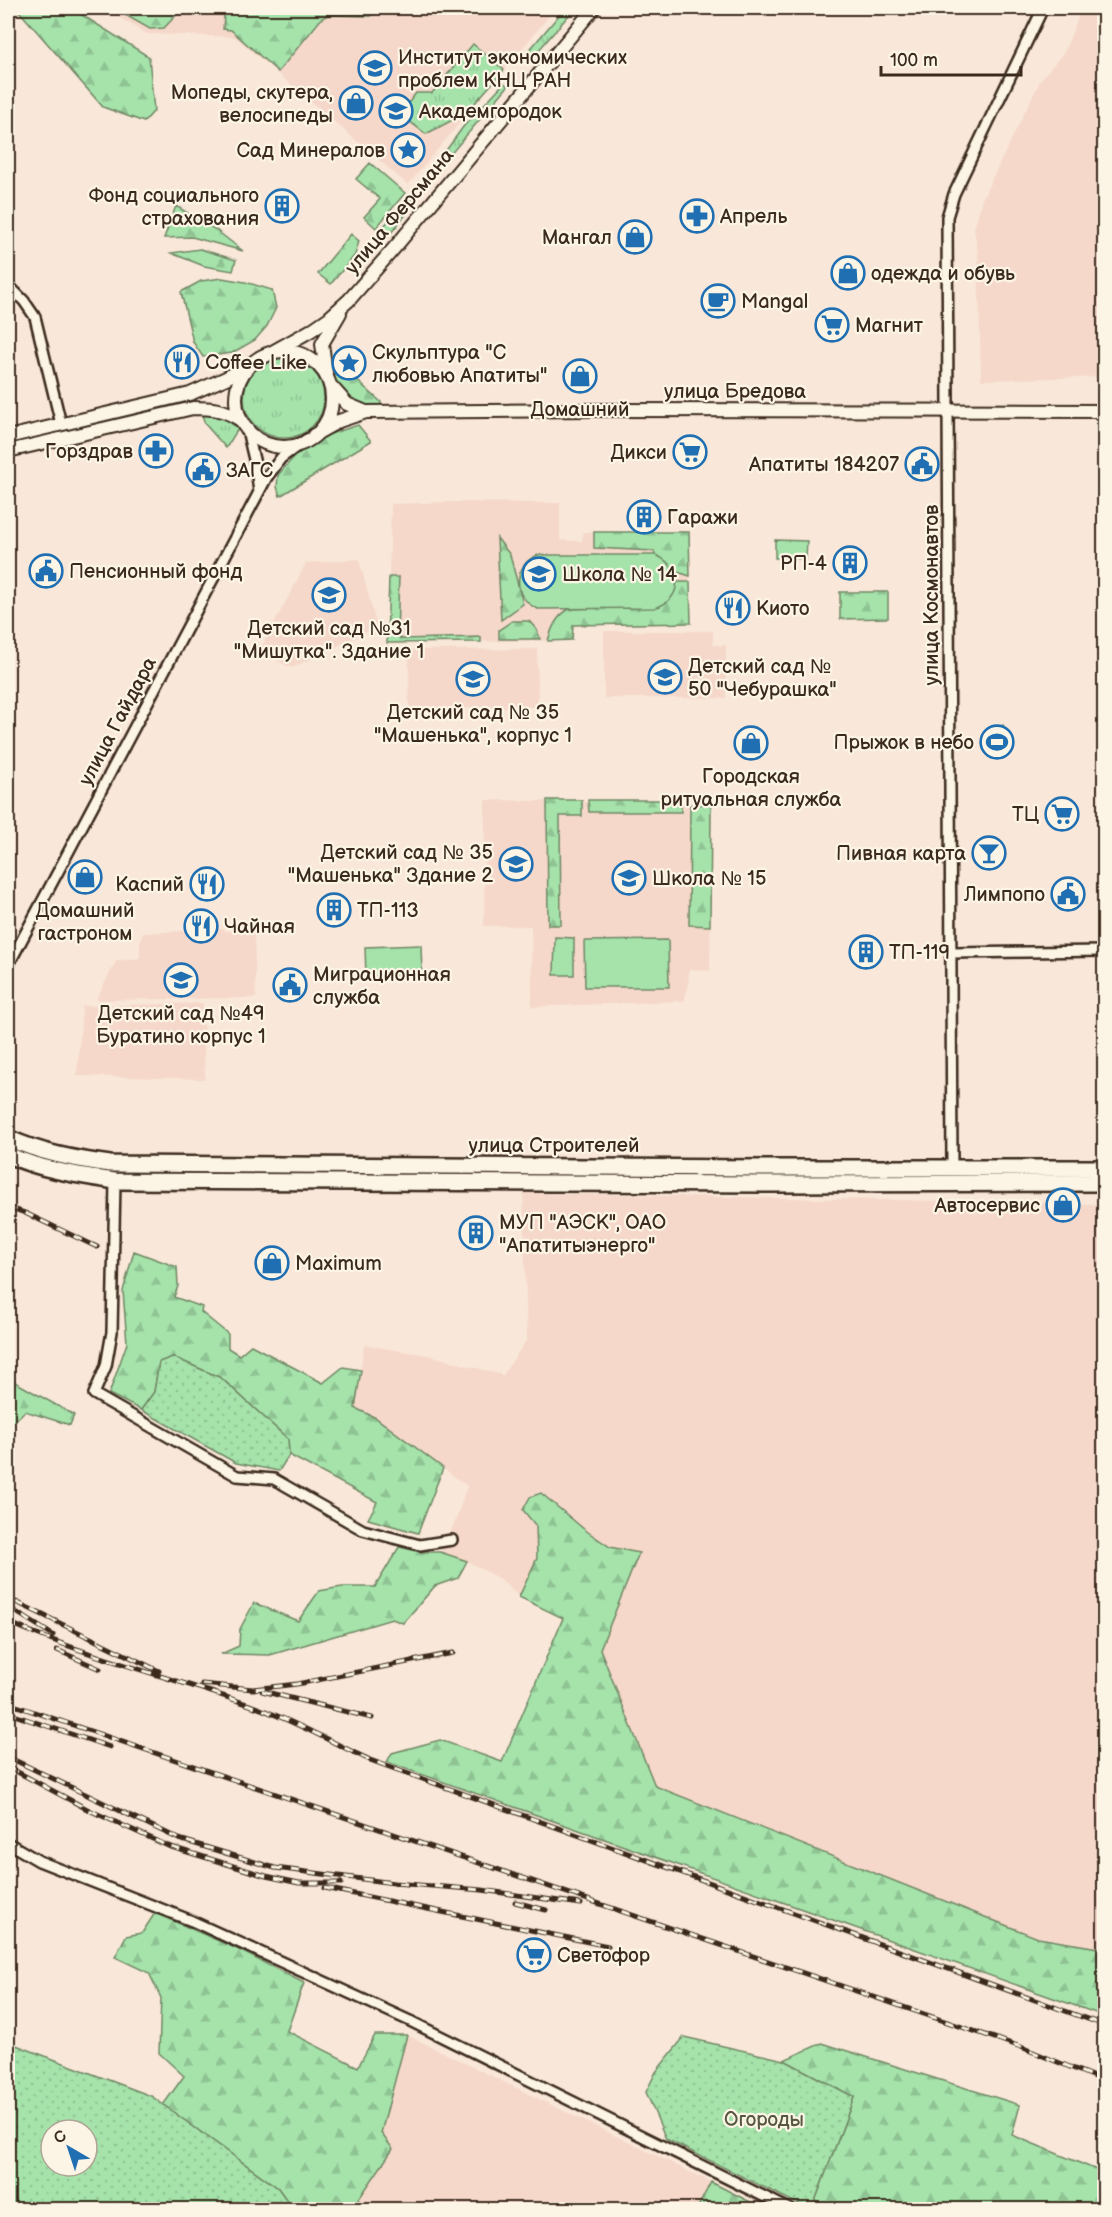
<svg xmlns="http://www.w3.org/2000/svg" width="1112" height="2217" viewBox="0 0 1112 2217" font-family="'Balsamiq Sans',sans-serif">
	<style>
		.built { fill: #f5d8ca }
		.grass { fill: url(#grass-tufts); stroke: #708664; stroke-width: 1.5 }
		.forest { fill: url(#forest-firs); stroke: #708664; stroke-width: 1.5 }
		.garden { fill: url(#garden-dots); stroke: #708664; stroke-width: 1.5; fill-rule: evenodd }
		.pitch { fill: #a5e3ab; stroke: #708664; stroke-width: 1.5 }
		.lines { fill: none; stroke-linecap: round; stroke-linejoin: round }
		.minor-casing { stroke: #3b2a1e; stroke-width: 14 }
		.tertiary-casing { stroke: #3b2a1e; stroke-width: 16 }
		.primary-casing { stroke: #3b2a1e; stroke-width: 20 }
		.minor { stroke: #fcf5e5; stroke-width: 9 }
		.tertiary { stroke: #fcf5e5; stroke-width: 12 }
		.primary { stroke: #fcf5e5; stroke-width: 15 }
		.rail-casing { stroke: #3b2a1e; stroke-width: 5 }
		.rail { stroke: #fcf5e5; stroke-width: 3; stroke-dasharray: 9; stroke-linecap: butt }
		.labels { text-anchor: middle; stroke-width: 4.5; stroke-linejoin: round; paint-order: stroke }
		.poi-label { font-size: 20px; fill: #3b2a1e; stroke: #fcf5e5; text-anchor: start }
		.street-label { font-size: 20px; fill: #3b2a1e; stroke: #fcf5e5 }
		.park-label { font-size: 20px; fill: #565841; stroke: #fcf5e5 }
	</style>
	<defs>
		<pattern id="grass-tufts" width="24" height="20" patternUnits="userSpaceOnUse" patternTransform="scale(1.5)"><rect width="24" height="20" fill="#a5e3ab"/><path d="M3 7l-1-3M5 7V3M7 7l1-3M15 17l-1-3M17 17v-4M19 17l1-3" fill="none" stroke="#8fc393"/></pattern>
		<pattern id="forest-firs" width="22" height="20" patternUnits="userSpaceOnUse" patternTransform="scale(1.5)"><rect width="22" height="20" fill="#a5e3ab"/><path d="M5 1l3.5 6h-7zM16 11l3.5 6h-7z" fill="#8fc393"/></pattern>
		<pattern id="garden-dots" width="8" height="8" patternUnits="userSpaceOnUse" patternTransform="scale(1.5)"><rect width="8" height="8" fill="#a5e3ab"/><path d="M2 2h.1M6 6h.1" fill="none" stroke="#8fc393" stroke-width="1.8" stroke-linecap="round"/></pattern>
	</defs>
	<rect width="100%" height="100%" fill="#f9e8d9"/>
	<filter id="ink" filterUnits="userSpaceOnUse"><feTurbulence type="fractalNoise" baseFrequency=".0167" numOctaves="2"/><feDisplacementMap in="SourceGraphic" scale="12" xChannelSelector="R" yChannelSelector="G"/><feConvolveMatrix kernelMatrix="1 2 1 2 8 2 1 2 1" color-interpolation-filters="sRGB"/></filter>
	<g filter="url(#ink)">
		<path class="built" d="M103 8H556L408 185 235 37 147 34Z
			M1082 8H1104V377L981 380 978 253 974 229 982 199 1041 79 1064 52Z
			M450 502 560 503V540L582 541 583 532H689L691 623 573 625 572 640 387 643 391 504Z
			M359 559 377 627 292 668 259 652 306 563Z
			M604 631H713V645H726V698H604Z
			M537 649 538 707 409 709V650Z
			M485 800 712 804 710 971 689 969 688 988 684 1001 532 1007 531 926H484Z
			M224 929 225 931 254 930 256 998 96 1000 116 961 140 958V942L143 933Z
			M203 1003 205 1079 77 1076 82 1006Z
			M523 1193 1104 1204V1949L1038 1938 655 1786 600 1649 638 1553 610 1547 585 1530 536 1526 537 1558 519 1597 501 1580 467 1561 440 1552 455 1522 467 1486 376 1419 355 1408 364 1345 428 1355 503 1375 527 1339Z
			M407 2035 711 2182 697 2209 352 2210 393 2149 381 2133Z"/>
		<path class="grass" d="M565 8H575L532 58 527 53Z
			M473 44 504 70 466 113 426 134 400 114 416 93H432Z
			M504 83 508 86 449 156 445 152 463 127Z
			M408 197 415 203 387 238 379 232Z
			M244 398a40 40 0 1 1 80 0a40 40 0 1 1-80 0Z
			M201 412 222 416 238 429 226 448 205 424Z"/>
		<path class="forest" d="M8 8H71L149 57 154 111 144 122 103 107 19 11 8 12Z
			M113 8H183L164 28 150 29Z
			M229 8H378L371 16 328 15 322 18 278 72 231 30 223 29 224 14Z
			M370 163 405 193 376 228 364 217 380 199 356 179Z
			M176 206 216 230 243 251 192 237 164 238Z
			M351 234 359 241 355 255 331 284 318 274Z
			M200 249 236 260 233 271 204 266 171 253Z
			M222 278 245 282 272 290 276 308 267 326 255 340 232 353 203 357 193 342 181 292 201 281Z
			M327 363 344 369 381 402 380 408C350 403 336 393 327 363Z
			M358 425 371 441 280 496 277 487 278 475 293 458 321 437Z
			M594 532H689L690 576 674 571 663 559 655 555 654 551 594 548Z
			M497 538 510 555 523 604 501 620Z
			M389 577H399L397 636 402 639 481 637V642L387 643Z
			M677 582H690L691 623 573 625 572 640 548 641C552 627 556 617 569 609L659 606 676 586Z
			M840 592H888V618L840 619Z
			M512 621H529L537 630 540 639H499V630Z
			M582 800V816H560L561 925H548L547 800Z
			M588 800H681V812H589Z
			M711 804 710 926 689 925 690 805Z
			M134 1251 177 1267 178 1286 174 1297 202 1307 201 1312 228 1334V1348L239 1355 251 1345 323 1383 343 1367 361 1370 355 1408 376 1418 443 1468 418 1533 368 1519 377 1502 289 1455 288 1439 221 1378 173 1357 159 1362 154 1392 141 1410 109 1394 127 1343 123 1291Z
			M8 1378 74 1415 70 1425 25 1411 8 1427Z
			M541 1493 585 1530 610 1547 639 1553 600 1649 655 1786 1038 1938 1104 1949V2016L387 1762 392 1753 440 1740 502 1762 563 1618 519 1597 537 1558 536 1526 523 1510 530 1497Z
			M399 1547 421 1552H440L467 1561 458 1578 435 1586 403 1623 392 1619 270 1655 221 1654 239 1646 240 1629 254 1603 298 1621 319 1591 342 1587H375Z
			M155 1913 235 1948 304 1983 287 2031 358 2067 375 2035H407L381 2133 393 2149 352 2209H293L278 2188 163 2105 184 2076 159 2053 161 1998 149 1973 115 1957 126 1936 142 1933Z
			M822 2043 1020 2105 1012 2135 1104 2173V2209H812L854 2097 784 2060Z
			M711 2182 764 2209H697Z"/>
		<path class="garden" d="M173 1357 221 1378 288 1439 289 1455 279 1471 236 1463 141 1410 154 1392 159 1362Z
			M684 2037 784 2060 854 2097 812 2209H808L666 2139 646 2092 656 2072Z
			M8 2042 151 2096 278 2188 293 2209H8ZM51 2130H87V2166H51Z"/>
		<path class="pitch" d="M775 540 807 541 806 559 775 558Z
			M538 555H655C683 565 685 600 654 608L538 609C512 598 512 565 538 555Z
			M1003 725C1007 739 1014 744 1001 755H990L987 751 986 739Z
			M555 937 574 938V975H554Z
			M668 940 669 987H585L584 941Z
			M421 945 422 974 366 976 365 947Z"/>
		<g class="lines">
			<g class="minor-casing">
				<path id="minor" d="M8 285 24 301 35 317 61 424
					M247 430 256 468 259 492
					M951 953 1104 951
					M8 966 267 477 281 458 307 439
					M952 1167 947 217 954 194 1043 8
					M115 1181 112 1332 106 1366 94 1394 237 1476 274 1479 363 1530 420 1545 452 1540
					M8 1843 39 1861 192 1921 410 2021 791 2210"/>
			</g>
			<g class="tertiary-casing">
				<path id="tertiary" d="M236 399a48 48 0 1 1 96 0a48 48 0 1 1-96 0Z
					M326 372 322 344 340 313
					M332 387 347 404 366 412
					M314 435 339 421 366 412 593 410 1104 411
					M8 437 190 394 226 378 310 331 329 318 349 300 396 246 594 8
					M8 451 193 408C211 408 224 409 239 419"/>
			</g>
			<g class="primary-casing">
				<path id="primary" d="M8 1138C41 1153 74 1159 110 1164L765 1168H1104
					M8 1155C42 1170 77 1175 115 1181L767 1184 1104 1183"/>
			</g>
			<use href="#minor" class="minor"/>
			<use href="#tertiary" class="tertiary"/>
			<use href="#primary" class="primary"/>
			<g class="rail-casing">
				<path id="rail" d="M8 1207 25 1213 97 1247
					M16 1602 159 1671
					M8 1607 53 1635
					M8 1622C89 1658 175 1678 258 1708 296 1722 333 1743 370 1760L1104 2025
					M57 1650 100 1669
					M202 1684 253 1689 297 1684 453 1653
					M262 1691 372 1718
					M8 1703 1021 2047 1104 2081
					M8 1713 110 1747
					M8 1757 179 1839 275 1868 394 1883 482 1890 581 1904
					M10 1768 89 1810 168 1846 266 1876 299 1883H341
					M325 1888 608 1946
					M515 1902 546 1910"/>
			</g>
			<use href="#rail" class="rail"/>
		</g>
	</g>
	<defs>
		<g id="university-ring" transform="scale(1.725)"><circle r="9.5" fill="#fcf5e5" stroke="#1f6fb2" stroke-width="1.5"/><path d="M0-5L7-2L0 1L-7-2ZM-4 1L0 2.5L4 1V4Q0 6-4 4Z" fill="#1f6fb2"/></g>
		<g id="shop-ring" transform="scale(1.725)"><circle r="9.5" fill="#fcf5e5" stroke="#1f6fb2" stroke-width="1.5"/><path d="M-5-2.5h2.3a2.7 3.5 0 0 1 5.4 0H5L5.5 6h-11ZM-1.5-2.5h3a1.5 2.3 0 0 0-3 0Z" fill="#1f6fb2"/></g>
		<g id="sight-ring" transform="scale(1.725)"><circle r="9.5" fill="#fcf5e5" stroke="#1f6fb2" stroke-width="1.5"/><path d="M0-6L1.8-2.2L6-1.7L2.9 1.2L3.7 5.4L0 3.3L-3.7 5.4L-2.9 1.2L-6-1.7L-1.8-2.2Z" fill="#1f6fb2"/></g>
		<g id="building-ring" transform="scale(1.725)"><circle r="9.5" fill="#fcf5e5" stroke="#1f6fb2" stroke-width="1.5"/><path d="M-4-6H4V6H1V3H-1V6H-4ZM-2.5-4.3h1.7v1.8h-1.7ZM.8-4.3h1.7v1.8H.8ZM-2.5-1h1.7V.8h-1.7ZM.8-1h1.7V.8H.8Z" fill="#1f6fb2"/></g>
		<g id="pharmacy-ring" transform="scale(1.725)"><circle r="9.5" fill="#fcf5e5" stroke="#1f6fb2" stroke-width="1.5"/><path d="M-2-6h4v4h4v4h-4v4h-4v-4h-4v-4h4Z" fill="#1f6fb2"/></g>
		<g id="cafe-ring" transform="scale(1.725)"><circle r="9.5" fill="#fcf5e5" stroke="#1f6fb2" stroke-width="1.5"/><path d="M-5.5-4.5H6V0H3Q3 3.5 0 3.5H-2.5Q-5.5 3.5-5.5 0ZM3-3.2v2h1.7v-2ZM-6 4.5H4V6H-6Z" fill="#1f6fb2"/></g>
		<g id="supermarket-ring" transform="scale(1.725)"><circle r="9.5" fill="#fcf5e5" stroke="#1f6fb2" stroke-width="1.5"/><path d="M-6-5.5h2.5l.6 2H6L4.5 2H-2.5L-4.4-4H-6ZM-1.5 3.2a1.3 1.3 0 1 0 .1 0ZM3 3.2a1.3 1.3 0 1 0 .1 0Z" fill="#1f6fb2"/></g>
		<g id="restaurant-ring" transform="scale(1.725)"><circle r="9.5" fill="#fcf5e5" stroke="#1f6fb2" stroke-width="1.5"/><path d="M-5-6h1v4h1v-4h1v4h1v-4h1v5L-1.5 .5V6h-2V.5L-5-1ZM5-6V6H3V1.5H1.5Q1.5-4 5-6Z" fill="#1f6fb2"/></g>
		<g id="civic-ring" transform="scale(1.725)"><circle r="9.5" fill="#fcf5e5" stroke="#1f6fb2" stroke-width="1.5"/><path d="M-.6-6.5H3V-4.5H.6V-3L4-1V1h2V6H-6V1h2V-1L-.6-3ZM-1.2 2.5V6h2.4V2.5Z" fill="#1f6fb2"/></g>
		<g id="school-ring" transform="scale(1.725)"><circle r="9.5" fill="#fcf5e5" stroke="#1f6fb2" stroke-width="1.5"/><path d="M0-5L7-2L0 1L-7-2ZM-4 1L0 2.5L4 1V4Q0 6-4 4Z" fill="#1f6fb2"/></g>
		<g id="stadium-ring" transform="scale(1.725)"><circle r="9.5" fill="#fcf5e5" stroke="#1f6fb2" stroke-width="1.5"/><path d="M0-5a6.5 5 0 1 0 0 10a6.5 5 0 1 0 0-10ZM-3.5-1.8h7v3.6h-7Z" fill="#1f6fb2"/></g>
		<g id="bar-ring" transform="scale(1.725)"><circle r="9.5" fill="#fcf5e5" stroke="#1f6fb2" stroke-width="1.5"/><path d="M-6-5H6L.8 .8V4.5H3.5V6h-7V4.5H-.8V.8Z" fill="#1f6fb2"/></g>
	</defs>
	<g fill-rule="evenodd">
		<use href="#university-ring" x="375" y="68"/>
		<use href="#shop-ring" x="356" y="103"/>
		<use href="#university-ring" x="396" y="111"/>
		<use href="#sight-ring" x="408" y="150"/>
		<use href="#building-ring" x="282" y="206"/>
		<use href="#pharmacy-ring" x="697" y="216"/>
		<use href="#shop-ring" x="635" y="237"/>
		<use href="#shop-ring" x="848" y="273"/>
		<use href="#cafe-ring" x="718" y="301"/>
		<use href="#supermarket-ring" x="832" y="325"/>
		<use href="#restaurant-ring" x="182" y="362"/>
		<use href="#sight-ring" x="349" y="363"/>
		<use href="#shop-ring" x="580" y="376"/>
		<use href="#pharmacy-ring" x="156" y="451"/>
		<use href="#supermarket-ring" x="690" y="452"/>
		<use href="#civic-ring" x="922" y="464"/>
		<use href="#civic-ring" x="203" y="470"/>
		<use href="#building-ring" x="644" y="517"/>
		<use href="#building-ring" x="850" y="563"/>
		<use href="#civic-ring" x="46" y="571"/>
		<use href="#school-ring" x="539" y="574"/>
		<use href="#school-ring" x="329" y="595"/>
		<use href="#restaurant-ring" x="733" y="608"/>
		<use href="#school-ring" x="665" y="677"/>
		<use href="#school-ring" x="473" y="679"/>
		<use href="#stadium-ring" x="997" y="742"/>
		<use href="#shop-ring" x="751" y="743"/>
		<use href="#supermarket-ring" x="1062" y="814"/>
		<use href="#bar-ring" x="989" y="853"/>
		<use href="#school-ring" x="516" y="864"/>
		<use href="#shop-ring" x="85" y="877"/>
		<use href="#school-ring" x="629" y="878"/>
		<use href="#restaurant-ring" x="207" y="884"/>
		<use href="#civic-ring" x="1068" y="894"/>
		<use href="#building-ring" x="334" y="910"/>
		<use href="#restaurant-ring" x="201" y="926"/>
		<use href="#building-ring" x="866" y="952"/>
		<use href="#school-ring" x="181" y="980"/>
		<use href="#civic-ring" x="290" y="985"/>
		<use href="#shop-ring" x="1063" y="1205"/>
		<use href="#building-ring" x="476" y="1233"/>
		<use href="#shop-ring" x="272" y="1263"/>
		<use href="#supermarket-ring" x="534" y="1955"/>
	</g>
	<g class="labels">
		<g class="poi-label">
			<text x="398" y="64">Институт экономических<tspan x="398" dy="23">проблем КНЦ РАН</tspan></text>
			<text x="333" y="99" text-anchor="end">Мопеды, скутера,<tspan x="333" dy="23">велосипеды</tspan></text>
			<text x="419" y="118">Академгородок</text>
			<text x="385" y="157" text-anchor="end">Сад Минералов</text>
			<text x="259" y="202" text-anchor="end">Фонд социального<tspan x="259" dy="23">страхования</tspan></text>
			<text x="720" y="223">Апрель</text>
			<text x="612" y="244" text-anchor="end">Мангал</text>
			<text x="871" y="280">одежда и обувь</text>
			<text x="741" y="308">Mangal</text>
			<text x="855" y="332">Магнит</text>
			<text x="372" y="359">Скульптура "С<tspan x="372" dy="23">любовью Апатиты"</tspan></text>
			<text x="205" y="369">Coffee Like</text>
			<text x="580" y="416" text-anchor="middle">Домашний</text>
			<text x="133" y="458" text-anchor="end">Горздрав</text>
			<text x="667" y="459" text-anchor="end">Дикси</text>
			<text x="899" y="471" text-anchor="end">Апатиты 184207</text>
			<text x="226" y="477">ЗАГС</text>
			<text x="667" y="524">Гаражи</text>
			<text x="827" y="570" text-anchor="end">РП-4</text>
			<text x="69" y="578">Пенсионный фонд</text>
			<text x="562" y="581">Школа № 14</text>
			<text x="756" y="615">Киото</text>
			<text x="329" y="635" text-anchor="middle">Детский сад №31<tspan x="329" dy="23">"Мишутка". Здание 1</tspan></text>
			<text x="688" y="673">Детский сад №<tspan x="688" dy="23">50 "Чебурашка"</tspan></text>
			<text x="473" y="719" text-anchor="middle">Детский сад № 35<tspan x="473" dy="23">"Машенька", корпус 1</tspan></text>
			<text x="974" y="749" text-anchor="end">Прыжок в небо</text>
			<text x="751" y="783" text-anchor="middle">Городская<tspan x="751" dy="23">ритуальная служба</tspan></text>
			<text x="1039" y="821" text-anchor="end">ТЦ</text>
			<text x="493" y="859" text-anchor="end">Детский сад № 35<tspan x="493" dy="23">"Машенька" Здание 2</tspan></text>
			<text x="966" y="860" text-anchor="end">Пивная карта</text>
			<text x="652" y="885">Школа № 15</text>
			<text x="184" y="891" text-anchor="end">Каспий</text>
			<text x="1045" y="901" text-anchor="end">Лимпопо</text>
			<text x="85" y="917" text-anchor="middle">Домашний<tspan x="85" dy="23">гастроном</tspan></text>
			<text x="357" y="917">ТП-113</text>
			<text x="224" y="933">Чайная</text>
			<text x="889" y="959">ТП-119</text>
			<text x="313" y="981">Миграционная<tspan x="313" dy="23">служба</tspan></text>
			<text x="181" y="1020" text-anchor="middle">Детский сад №49<tspan x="181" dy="23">Буратино корпус 1</tspan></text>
			<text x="1040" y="1212" text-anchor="end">Автосервис</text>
			<text x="499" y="1229">МУП "АЭСК", ОАО<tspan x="499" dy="23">"Апатитыэнерго"</tspan></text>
			<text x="295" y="1270">Maximum</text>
			<text x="557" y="1962">Светофор</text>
		</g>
		<g class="street-label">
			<text transform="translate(399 211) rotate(-50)" y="7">улица Ферсмана</text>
			<text x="735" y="398">улица Бредова</text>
			<text transform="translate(931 595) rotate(-90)" y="7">улица Космонавтов</text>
			<text transform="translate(117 721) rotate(-62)" y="7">улица Гайдара</text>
			<text x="554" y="1152">улица Строителей</text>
		</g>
		<g class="park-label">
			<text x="764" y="2126">Огороды</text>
		</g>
	</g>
	<rect width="1112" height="2217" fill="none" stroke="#fcf5e5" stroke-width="30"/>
	<rect x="15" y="15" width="1082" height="2187" fill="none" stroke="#3b2a1e" stroke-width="2" filter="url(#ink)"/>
	<g transform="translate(69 2148) rotate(321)"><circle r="28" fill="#fcf5e5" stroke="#afa495" stroke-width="1.5"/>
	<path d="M0-4.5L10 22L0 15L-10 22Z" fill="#1f6fb2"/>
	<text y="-9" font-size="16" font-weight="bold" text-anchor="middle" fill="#3b2a1e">С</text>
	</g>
	<path d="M881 66v9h140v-9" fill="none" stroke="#3b2a1e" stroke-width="3"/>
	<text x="890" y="66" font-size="18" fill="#3b2a1e" stroke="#fcf5e5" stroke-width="4.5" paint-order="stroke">100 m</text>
</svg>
